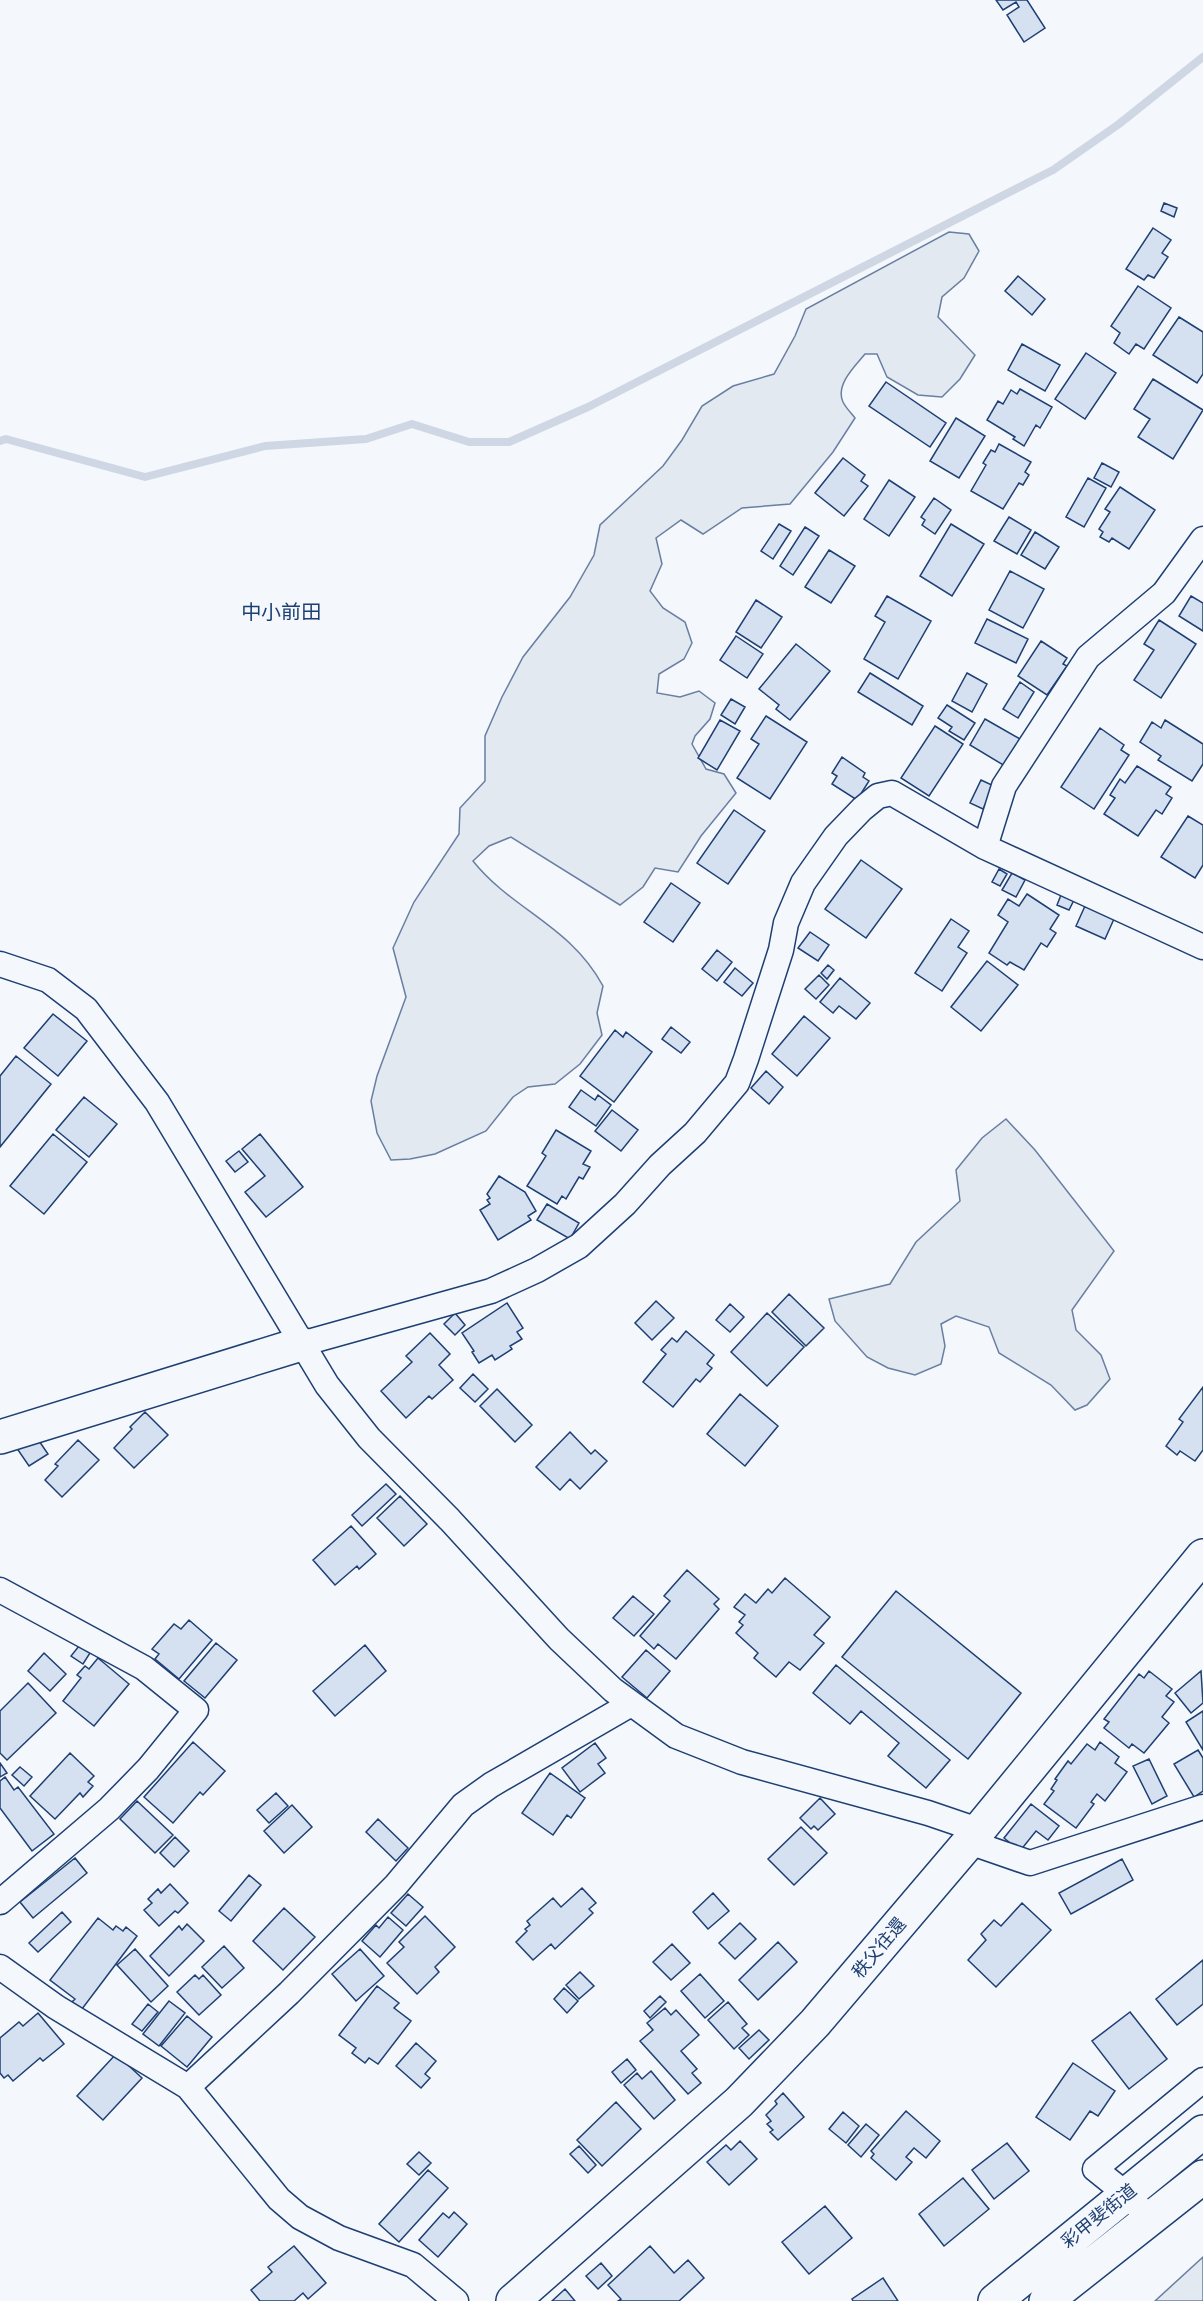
<svg xmlns="http://www.w3.org/2000/svg" width="1203" height="2301" viewBox="0 0 1203 2301" font-family="'Varela Round','Noto Sans JP',sans-serif">
	<style>
		.green { fill: #e3e9f0; stroke: #687fa3; stroke-width: 1.5 }
		.lines { fill: none; stroke-linecap: round; stroke-linejoin: round }
		.stream { stroke: #cfd7e4; stroke-width: 8 }
		.building { fill: #d5e0f0; stroke: #1d3f73; stroke-width: 1.5 }
		.street-casing { stroke: #1d3f73; stroke-width: 27 }
		.secondary-casing { stroke: #1d3f73; stroke-width: 36 }
		.highway-casing { stroke: #1d3f73; stroke-width: 36 }
		.street { stroke: #f4f7fb; stroke-width: 24 }
		.secondary { stroke: #f4f7fb; stroke-width: 33 }
		.highway { stroke: #f4f7fb; stroke-width: 33 }
		.labels { text-anchor: middle; stroke-width: 4.5; stroke-linejoin: round; paint-order: stroke }
		.street-label { font-size: 18px; fill: #1d3f73; stroke: #f4f7fb }
		.neighbourhood-label { font-size: 20px; fill: #1d3f73; stroke: #f4f7fb }
	</style>
	<rect width="100%" height="100%" fill="#f4f7fb"/>
	<path class="green" d="M949 232 969 234 979 251 964 278 942 297 938 317 975 355 960 379 942 397 918 395 887 377 877 354H865C855 366 835 385 843 402 846 408 851 413 855 418L833 452 790 504 742 508 703 534 681 520 656 538 662 564 650 591 663 608 685 622 692 643 684 659 659 674 657 693 680 697 699 691 715 703 710 719 695 736 692 744 706 769 724 774 736 793 701 836 678 872 655 868 643 887 620 905 511 837 489 846 473 861C512 910 570 925 603 986L597 1013 602 1035 580 1064 555 1084 528 1087 513 1097 486 1131 435 1154 410 1159 391 1160 377 1133 371 1101 377 1076 406 997 393 948 414 902 459 834 460 808 485 781V736L502 697 523 657 570 597 594 555 600 525 663 466 682 440 702 406 733 386 774 374 795 336 806 309Z
		M1006 1119 1035 1150 1114 1251 1072 1310 1076 1330 1101 1355 1110 1379 1087 1405 1075 1410 1051 1385 999 1353 989 1327 956 1316 941 1324 945 1346 941 1364 915 1375 888 1368 867 1357 835 1321 829 1299 890 1284 916 1242 960 1201 956 1170 982 1138Z
		M1203 2257V2301H1155Z"/>
	<g class="lines">
		<path class="stream" d="M0 441 6 439 145 477 265 446 366 439 412 424 469 442H509L588 407 1053 170 1119 124 1203 57"/>
	</g>
	<path class="building" d="M996 0H1027L1045 28 1024 42 1007 15 1019 7 1016 2 1003 10Z
		M1164 203 1177 208 1174 217 1161 211Z
		M1153 228 1171 240 1162 253 1168 257 1154 278 1148 275 1144 280 1126 269Z
		M1018 276 1045 299 1032 315 1005 291Z
		M1138 286 1171 308 1144 349 1136 344 1129 354 1114 343 1120 333 1111 326Z
		M1179 317 1203 332V374L1197 383 1153 355Z
		M1022 344 1060 365 1045 391 1008 370Z
		M1086 353 1116 373 1085 419 1055 399Z
		M1153 379 1203 410 1173 459 1138 437 1150 419 1134 409Z
		M886 382 946 423 930 447 869 406Z
		M1020 389 1052 407 1040 428 1036 425 1024 446 1013 439 1015 437 987 420 998 401 1003 404 1011 390 1017 394Z
		M956 418 985 436 959 478 930 461Z
		M999 444 1031 462 1025 472 1029 475 1023 485 1019 483 1003 509 971 491 986 465 983 463 991 450 995 452Z
		M843 458 865 475 861 481 868 486 844 516 815 493Z
		M1102 463 1119 472 1111 487 1094 478Z
		M1088 478 1106 488 1084 527 1066 517Z
		M889 480 915 497 889 536 864 519Z
		M1120 487 1155 510 1129 549 1112 538 1109 542 1100 537 1103 532 1099 529 1110 512 1105 509Z
		M934 498 951 510 935 534 922 525 925 520 921 517Z
		M1009 517 1031 530 1017 554 994 541Z
		M779 524 791 531 773 559 761 551Z
		M951 524 984 544 952 596 920 576Z
		M805 527 819 536 793 575 780 566Z
		M1035 532 1059 547 1045 569 1021 555Z
		M829 550 855 566 831 603 805 587Z
		M1010 571 1044 589 1023 628 989 610Z
		M887 596 931 621 898 679 864 659 885 622 875 616Z
		M1191 596 1203 603V631L1179 616Z
		M756 600 782 617 761 648 736 632Z
		M987 619 1028 639 1016 663 975 643Z
		M1159 620 1196 644 1161 698 1134 680 1154 650 1144 644Z
		M736 636 763 654 747 678 720 660Z
		M1041 641 1067 658 1063 664 1067 666 1047 695 1018 676Z
		M796 644 830 671 790 720 776 709 779 705 759 689Z
		M870 673 923 706 912 725 858 692Z
		M967 673 987 684 972 712 952 701Z
		M1020 682 1034 692 1018 718 1003 709Z
		M731 699 745 707 735 724 721 715Z
		M947 705 975 723 964 740 949 731 952 727 938 718Z
		M766 716 807 742 770 799 737 778 759 744 751 739Z
		M985 719 1020 739 1005 766 970 745Z
		M720 720 740 731 717 770 698 758Z
		M1165 720 1203 744V764L1192 781 1158 760 1161 756 1140 742 1152 722 1161 728Z
		M935 726 963 744 929 796 901 778Z
		M1100 728 1124 745 1121 750 1129 755 1094 809 1061 787Z
		M842 757 865 773 863 777 869 781 857 800 832 784 837 776 832 773Z
		M1137 766 1171 787 1166 794 1172 798 1162 814 1156 810 1138 836 1104 814 1115 798 1110 795 1120 779 1125 783Z
		M981 780 994 786 983 809 970 803Z
		M734 810 765 831 728 884 697 863Z
		M1188 816 1203 825V865L1195 878 1161 857Z
		M861 860 902 889 866 938 825 909Z
		M999 869 1007 874 1000 886 992 882Z
		M1012 873 1025 880 1016 897 1002 890Z
		M671 883 700 903 673 942 644 922Z
		M1027 894 1059 915 1050 929 1056 933 1047 947 1041 943 1024 970 1010 962 1007 965 989 953 1008 922 998 915 1008 899 1019 906Z
		M1061 895 1074 900 1069 910 1057 905Z
		M1085 906 1114 919 1105 939 1076 926Z
		M951 919 969 931 958 947 967 953 942 991 915 973Z
		M810 932 829 945 818 961 798 948Z
		M717 950 732 962 717 981 702 969Z
		M987 961 1018 985 981 1031 951 1007Z
		M828 965 834 970 827 979 821 973Z
		M735 968 753 983 742 996 724 982Z
		M819 975 829 985 816 999 805 989Z
		M840 978 870 1003 856 1019 839 1006 833 1013 820 1002Z
		M53 1014 87 1041 58 1076 24 1048Z
		M804 1016 830 1038 797 1076 772 1054Z
		M671 1027 690 1042 681 1053 662 1039Z
		M615 1030 623 1037 626 1032 652 1052 614 1102 580 1076Z
		M16 1056 51 1084 0 1147V1076Z
		M766 1071 783 1087 769 1104 751 1088Z
		M581 1090 595 1100 598 1095 611 1105 596 1126 569 1107Z
		M84 1097 117 1124 89 1157 56 1130Z
		M612 1110 638 1130 621 1151 595 1131Z
		M556 1130 591 1151 583 1164 590 1167 583 1179 579 1177 566 1199 562 1196 557 1204 527 1186 546 1156 542 1153Z
		M53 1134 87 1162 44 1214 10 1186Z
		M260 1134 303 1187 266 1217 245 1192 265 1176 242 1149Z
		M239 1151 248 1162 235 1172 226 1161Z
		M499 1176 525 1192 536 1211 528 1216 531 1220 498 1240 480 1210 490 1204 487 1200 490 1198 487 1194Z
		M547 1204 579 1223 570 1239 537 1220Z
		M789 1294 824 1328 806 1346 772 1312Z
		M656 1301 674 1318 652 1340 635 1323Z
		M507 1303 523 1328 517 1332 522 1339 510 1346 512 1349 495 1360 492 1355 479 1363 472 1352 474 1351 462 1333Z
		M730 1304 744 1317 730 1332 716 1320Z
		M455 1313 465 1325 455 1335 444 1324Z
		M767 1313 804 1347 767 1386 731 1352Z
		M686 1331 714 1355 707 1364 712 1368 700 1382 696 1379 673 1407 643 1382 666 1354 661 1350 672 1338 677 1342Z
		M430 1333 450 1354 439 1365 453 1380 432 1399 429 1396 406 1418 381 1391 412 1362 406 1356Z
		M473 1374 488 1389 475 1402 460 1388Z
		M1203 1387V1450L1195 1461 1180 1451 1177 1455 1166 1446 1183 1422 1179 1419Z
		M497 1389 532 1425 515 1442 480 1406Z
		M740 1394 778 1426 745 1466 707 1434Z
		M145 1412 168 1435 134 1468 114 1448 132 1429 130 1427Z
		M570 1432 591 1454 595 1450 607 1461 580 1489 570 1479 560 1490 536 1467Z
		M35 1435 48 1454 29 1466 16 1447Z
		M78 1440 99 1460 62 1497 45 1480 58 1466 55 1464Z
		M386 1484 396 1494 362 1526 352 1515Z
		M400 1496 427 1524 404 1546 377 1518Z
		M351 1526 376 1554 359 1569 357 1566 335 1585 313 1560Z
		M687 1570 719 1599 714 1604 719 1609 676 1659 658 1644 654 1649 640 1636 670 1601 664 1596Z
		M785 1578 830 1617 814 1635 824 1643 800 1670 789 1662 776 1677 754 1658 758 1653 736 1633 743 1625 739 1622 745 1615 734 1607 745 1594 756 1603 768 1589 772 1593Z
		M896 1591 1021 1693 968 1759 842 1657Z
		M633 1596 654 1614 634 1636 613 1618Z
		M189 1620 212 1640 179 1679 155 1659 159 1654 152 1649 174 1624 181 1629Z
		M216 1643 237 1660 205 1698 184 1681Z
		M365 1645 386 1671 335 1716 313 1691Z
		M79 1646 90 1653 83 1664 71 1656Z
		M646 1650 670 1671 647 1698 622 1677Z
		M44 1653 66 1674 50 1691 28 1671Z
		M98 1658 129 1684 94 1726 63 1701 81 1678 77 1675 85 1666 89 1669Z
		M836 1665 950 1760 926 1788 888 1756 899 1743 861 1711 850 1724 813 1693Z
		M1149 1671 1172 1689 1166 1696 1174 1702 1162 1717 1169 1723 1144 1753 1132 1744 1129 1748 1104 1728 1109 1722 1104 1719 1139 1674 1144 1678Z
		M1201 1671 1203 1703 1191 1713 1175 1693Z
		M28 1683 56 1713 7 1760 0 1753V1711Z
		M1203 1711V1750L1186 1722Z
		M193 1742 225 1771 203 1795 200 1792 173 1823 144 1797Z
		M1100 1742 1119 1757 1115 1763 1127 1772 1105 1801 1097 1794 1091 1802 1094 1804 1076 1828 1044 1804 1054 1791 1051 1789 1057 1780 1055 1779 1068 1761 1071 1764 1087 1744 1095 1750Z
		M595 1743 606 1758 598 1764 605 1773 580 1792 562 1768Z
		M1198 1750 1203 1758V1791L1194 1797 1174 1764Z
		M70 1753 94 1776 88 1782 93 1786 83 1797 80 1793 55 1819 30 1796Z
		M1149 1759 1167 1796 1152 1804 1133 1766Z
		M0 1763 7 1773 0 1777Z
		M20 1767 32 1777 24 1786 12 1775Z
		M550 1773 585 1798 571 1818 567 1815 553 1835 522 1813Z
		M5 1777 14 1790 18 1787 54 1834 32 1851 0 1808V1781Z
		M276 1793 288 1806 269 1823 257 1810Z
		M820 1798 835 1814 818 1830 814 1826 811 1829 800 1818Z
		M137 1801 173 1835 155 1853 120 1819Z
		M1031 1804 1059 1826 1048 1840 1036 1831 1020 1851 1004 1838Z
		M292 1805 312 1827 284 1853 264 1831Z
		M378 1819 408 1848 396 1861 366 1832Z
		M801 1827 827 1853 794 1885 768 1859Z
		M175 1837 189 1851 174 1867 160 1853Z
		M75 1858 87 1873 33 1918 20 1902Z
		M1122 1859 1133 1880 1071 1914 1059 1893Z
		M249 1875 261 1885 231 1921 219 1911Z
		M170 1884 188 1903 178 1913 175 1911 159 1926 144 1910 152 1903 148 1899 158 1889 161 1893Z
		M582 1888 596 1903 589 1909 593 1913 555 1949 551 1944 533 1960 516 1942 527 1931 525 1929 530 1925 527 1921 553 1898 561 1907Z
		M713 1893 729 1911 708 1929 693 1912Z
		M408 1894 423 1907 406 1926 391 1913Z
		M1022 1903 1051 1930 996 1987 968 1960 986 1940 981 1934 994 1920 1001 1926Z
		M284 1908 315 1937 283 1970 253 1941Z
		M62 1912 71 1922 38 1952 29 1943Z
		M425 1916 455 1947 435 1967 439 1972 417 1994 387 1963 404 1947 399 1942Z
		M388 1917 403 1930 380 1957 362 1941 376 1925 379 1928Z
		M98 1918 113 1930 116 1926 123 1931 126 1927 137 1936 82 2009 72 2002 75 1999 50 1980Z
		M740 1923 756 1939 735 1959 719 1943Z
		M187 1924 204 1941 169 1976 150 1956 179 1926 182 1930Z
		M778 1942 797 1962 758 2000 739 1980Z
		M672 1944 690 1963 671 1980 653 1962Z
		M224 1946 244 1968 222 1988 202 1967Z
		M135 1949 168 1986 151 2002 117 1965Z
		M360 1949 384 1976 356 2001 332 1974Z
		M1203 1960V2004L1177 2025 1156 1999Z
		M580 1972 594 1986 579 1999 566 1985Z
		M700 1974 724 2001 705 2018 681 1991Z
		M195 1975 199 1979 203 1975 221 1995 199 2015 177 1992Z
		M377 1986 399 2003 394 2008 411 2021 378 2064 369 2058 365 2063 352 2053 356 2048 339 2035Z
		M564 1988 578 2001 567 2013 554 1999Z
		M660 1996 666 2002 650 2018 644 2011Z
		M169 2001 185 2013 159 2046 143 2034Z
		M728 2002 747 2024 742 2028 749 2035 734 2049 708 2020Z
		M148 2004 158 2012 142 2031 132 2024Z
		M665 2008 671 2015 676 2010 699 2035 681 2051 697 2069 692 2073 701 2083 688 2094 640 2041 653 2030 647 2023Z
		M1130 2012 1167 2059 1129 2089 1092 2041Z
		M38 2013 64 2044 43 2061 40 2058 13 2081 8 2075 4 2078 0 2073V2038L19 2022 23 2026Z
		M187 2016 212 2037 187 2067 161 2046Z
		M759 2030 769 2040 749 2059 739 2048Z
		M416 2043 436 2061 425 2074 430 2078 421 2088 396 2066Z
		M116 2054 142 2078 103 2120 77 2096Z
		M627 2059 636 2070 621 2083 612 2072Z
		M1073 2063 1115 2091 1098 2116 1090 2111 1070 2140 1036 2117Z
		M651 2071 675 2100 654 2119 624 2085 637 2073 642 2079Z
		M783 2093 804 2117 778 2140 770 2132 773 2130 767 2124 771 2121 766 2115 777 2104 775 2101Z
		M616 2102 641 2129 602 2166 577 2140Z
		M906 2111 940 2141 926 2158 914 2148 906 2157 912 2162 896 2180 871 2158 874 2154 871 2151Z
		M843 2112 859 2126 846 2143 829 2129Z
		M866 2124 879 2135 861 2157 848 2145Z
		M740 2141 757 2159 729 2185 707 2162 726 2145 731 2150Z
		M1007 2143 1029 2171 994 2199 972 2170Z
		M579 2146 596 2165 588 2173 570 2154Z
		M419 2152 431 2163 419 2175 407 2164Z
		M428 2170 448 2188 399 2242 379 2224Z
		M963 2178 989 2209 944 2246 919 2214Z
		M825 2206 852 2238 809 2274 782 2242Z
		M454 2212 467 2224 438 2257 419 2240 443 2213 449 2218Z
		M294 2246 326 2283 308 2299 303 2293 294 2301H260L251 2290 272 2272 268 2267Z
		M650 2246 674 2273 688 2260 704 2278 679 2301H618L621 2299 608 2285Z
		M601 2263 612 2276 598 2289 586 2276Z
		M883 2278 898 2301H853L852 2299Z
		M565 2289 575 2301H552Z"/>
	<g class="lines">
		<g class="street-casing">
			<path id="street" d="M985 847 1004 786 1088 657 1164 593 1203 539
				M0 964 48 980 86 1009 157 1102 327 1385 369 1438 450 1520 559 1639 613 1690 676 1736 742 1762 928 1813 978 1830
				M301 1344 491 1291 537 1270 579 1246 625 1204 660 1165 695 1133 737 1083 746 1059 781 950 786 923 803 883 836 836 862 809 878 796 892 793 985 847 1203 947
				M0 1590 144 1668 196 1710 148 1769 109 1809 0 1902
				M969 1842 1030 1863 1203 1807
				M0 1967 56 2007 188 2087 279 2199 300 2217 339 2238 413 2265 456 2301
				M188 2087 289 1993 396 1885 463 1805 491 1785 631 1704
				M1150 2219 1126 2194 1095 2169 1203 2080"/>
		</g>
		<g class="secondary-casing">
			<path id="secondary" d="M0 1437 301 1344"/>
		</g>
		<g class="highway-casing">
			<path id="highway" d="M513 2301 739 2102 815 2023 969 1842 1203 1556
				M995 2301 1203 2132
				M1046 2301 1203 2177"/>
		</g>
		<use href="#street" class="street"/>
		<use href="#secondary" class="secondary"/>
		<use href="#highway" class="highway"/>
	</g>
	<g class="labels">
		<g class="street-label">
			<text transform="translate(879 1948) rotate(-50)" y="6">秩父往還</text>
			<text transform="translate(1099 2216) rotate(-39)" y="6">彩甲斐街道</text>
		</g>
		<g class="neighbourhood-label">
			<text x="281" y="619">中小前田</text>
		</g>
	</g>
</svg>
